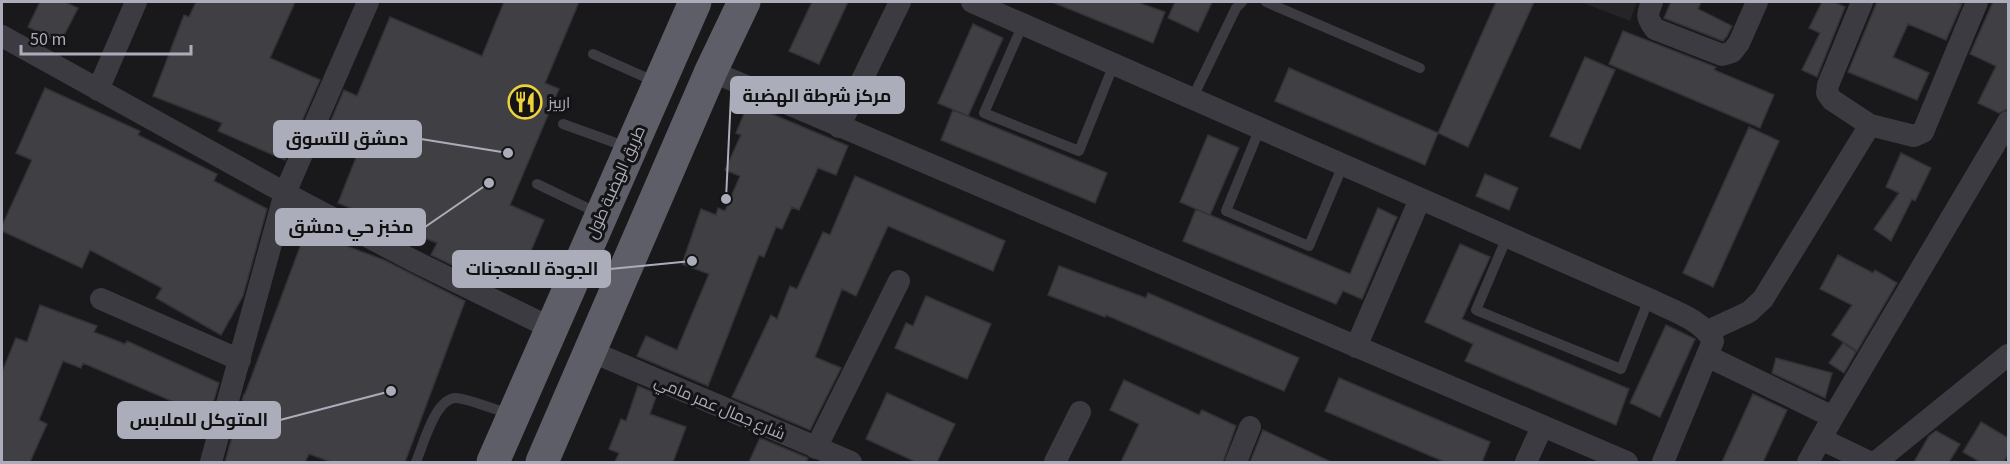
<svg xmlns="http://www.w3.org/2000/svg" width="2010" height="464" viewBox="0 0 2010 464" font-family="'Source Sans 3',Cairo,sans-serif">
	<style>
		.built { fill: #252427 }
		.building { fill: #404044; stroke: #333236; stroke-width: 1.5 }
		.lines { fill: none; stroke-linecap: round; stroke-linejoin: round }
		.service { stroke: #3b3b41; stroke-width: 10 }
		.minor { stroke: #3b3b41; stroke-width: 22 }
		.trunk { stroke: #5d5e67; stroke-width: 33 }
		.labels { text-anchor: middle; stroke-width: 6; stroke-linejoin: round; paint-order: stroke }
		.poi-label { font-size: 16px; fill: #abadba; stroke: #141315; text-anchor: start }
		.street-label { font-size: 16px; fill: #abadba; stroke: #141315 }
		.leader { fill: none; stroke: #abadba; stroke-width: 2 }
		.callout-dot { fill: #abadba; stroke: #141315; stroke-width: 2 }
		.callout { fill: #abadba; stroke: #abadba; stroke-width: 2 }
		.callout-label { font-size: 18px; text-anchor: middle; font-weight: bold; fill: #111 }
	</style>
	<rect width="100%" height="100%" fill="#19181a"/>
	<path class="built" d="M1581 2H1637L1630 21Z"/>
	<path class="building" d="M40 2H65L78 8 60 43 28 27Z
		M196 2H295L270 58 320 80 285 160 218 131 222 123 153 96 184 15 189 17Z
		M504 2H579L545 83 559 89 510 205 544 220 516 286 477 269 475 276 431 255 437 243 338 203 363 140 329 125 344 90 357 96 390 17 482 56Z
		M812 2H848L819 64 789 51Z
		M1052 2H1137L1165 12 1153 43Z
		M1175 2H1212L1198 32 1168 18Z
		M1496 2H1534L1468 147 1438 133Z
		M1671 2H1701L1698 9 1732 26 1727 36 1723 41 1664 18Z
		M1822 2H1834L1845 7 1817 77 1802 70 1820 33 1809 28Z
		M1877 2H1957L1962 4 1946 40 1908 24 1893 57 1929 73 1917 100 1848 72Z
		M1993 2H2008V109L1999 113 1978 103 1996 66 1970 54Z
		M973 24 1003 38 968 116 938 103Z
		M1623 31 1716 67 1714 70 1774 95 1760 128 1609 64Z
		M1585 57 1615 70 1580 149 1550 136Z
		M1289 68 1438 133 1425 165 1275 101Z
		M45 88 140 131 138 135 217 174 214 181 267 209 243 296 221 335 156 298 162 288 90 250 82 268 2 231V226L32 160 16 153Z
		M748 104 848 146 836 175 818 168 799 210 792 207 782 229 776 227 764 257 759 255 708 386 637 356 646 336 677 350 709 274 682 264 701 209 716 215 718 208 725 211 740 176 725 170 741 135 736 133Z
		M953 110 1107 173 1095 203 941 140Z
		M1749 127 1779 141 1713 287 1683 273Z
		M1208 135 1239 148 1210 215 1180 202Z
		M1901 153 1931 168 1915 201 1912 199 1891 241 1874 229 1899 193 1886 187Z
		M1485 174 1518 188 1509 210 1476 196Z
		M855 176 1005 241 993 271 888 226 856 296 842 289 815 357 841 368 810 430 732 397 771 315 777 319 790 286 797 289 823 232 830 235Z
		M1378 208 1397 217 1362 299 1343 291 1336 304 1183 241 1196 209 1350 274Z
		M306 231 384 260 465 301 405 462H331L309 454 305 462H225L244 394H245Z
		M1460 244 1490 257 1462 319 1629 389 1616 425 1465 361 1473 344 1425 322Z
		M1838 255 1873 273 1875 270 1897 283 1857 351 1832 335 1852 305 1820 289Z
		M1059 266 1146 298 1148 293 1299 358 1284 391 1106 315 1105 317 1048 295Z
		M926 296 991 324 967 379 895 348 906 323 913 326Z
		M40 305 97 326 94 332 125 344 127 341 219 383 209 417 83 363 81 368 63 361 39 420 47 424 30 462H2V372L16 338 27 342Z
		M1666 325 1695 339 1660 417 1630 403Z
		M1843 343 1856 352 1844 373 1829 363Z
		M1776 358 1832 373 1825 398 1772 373Z
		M1339 378 1490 442 1482 462H1445L1325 411Z
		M1124 380 1199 415 1202 410 1236 426 1223 462H1121L1139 424 1110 410Z
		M638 386 657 394 650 414 686 427 673 462H615L619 453 609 449 621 419 626 421Z
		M887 393 955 424 937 462H916L866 439Z
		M1753 394 1787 410 1763 462H1722Z
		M1981 422 2008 438V454L2004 462H1980L1963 452Z
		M1263 430 1331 462H1250Z
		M1936 431 1960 444 1949 462H1914L1929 436Z
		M760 438 808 458 806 462H749Z"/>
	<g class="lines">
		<path class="service" d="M1266 2 1420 68
			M1023 24 984 113 1079 151 1114 64
			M593 54 656 82
			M1192 99 1236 8 1242 2
			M563 124 627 147
			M1260 128 1226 211 1309 246 1343 165
			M537 184 598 213
			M1507 237 1476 310 1621 369 1649 299
			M416 462C423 446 435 398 456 398 466 398 499 411 510 414"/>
		<path class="minor" d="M972 2 1649 299C1670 310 1702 319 1713 341L1663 462
			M1652 2C1647 15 1646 17 1655 29L1722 55 1732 52 1739 43 1757 2
			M1862 2 1828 85 1827 93 1832 100 1870 125 1914 136 1923 132 1977 2
			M2 36 285 193 412 260 551 328
			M711 71 1627 462
			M98 90 136 2
			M839 127 900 2
			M101 299 240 360
			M1708 331 1749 312 1763 299 1870 125
			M1356 347 1420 199
			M590 351 851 462
			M1707 356 1833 417
			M1821 439 1869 462
			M816 448 899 281
			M211 462 285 193 368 2
			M1055 462 1080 412
			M1236 462 1250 427
			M1526 462 1542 427
			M1808 462 1833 417 2008 122
			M1876 462 2008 355"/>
		<path class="trunk" d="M493 462 695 2
			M542 462 711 71 744 2"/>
	</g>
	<defs>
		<g id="restaurant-ring" transform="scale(1.725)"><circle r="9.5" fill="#141315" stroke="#eed23c" stroke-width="1.5"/><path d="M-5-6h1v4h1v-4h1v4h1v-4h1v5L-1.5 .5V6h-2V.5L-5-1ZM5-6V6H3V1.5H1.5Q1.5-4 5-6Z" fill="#eed23c"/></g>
	</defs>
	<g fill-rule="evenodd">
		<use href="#restaurant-ring" x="525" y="102"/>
	</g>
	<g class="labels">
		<g class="poi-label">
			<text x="548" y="108">اربيز</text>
		</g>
		<g class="street-label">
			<text transform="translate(615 182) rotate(-66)" y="6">طريق الهضبة طول</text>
			<text transform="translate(720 407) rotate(23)" y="6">شارع جمال عمر مامي</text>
		</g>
	</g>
	<path class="leader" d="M726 199L731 95M508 153L421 139M489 183L425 227M692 261L610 269M391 391L280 420"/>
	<g class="callout-dot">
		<circle cx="726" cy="199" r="6"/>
		<circle cx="508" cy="153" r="6"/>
		<circle cx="489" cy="183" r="6"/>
		<circle cx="692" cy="261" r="6"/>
		<circle cx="391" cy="391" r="6"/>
	</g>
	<g class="callout">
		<rect x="731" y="77" width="173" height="36" rx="6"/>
		<rect x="274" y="121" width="147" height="36" rx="6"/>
		<rect x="276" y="209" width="149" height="36" rx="6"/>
		<rect x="453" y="251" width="157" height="36" rx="6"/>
		<rect x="118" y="402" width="162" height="36" rx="6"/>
	</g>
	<g class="callout-label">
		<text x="817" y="102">مركز شرطة الهضبة</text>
		<text x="347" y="145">دمشق للتسوق</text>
		<text x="351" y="233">مخبز حي دمشق</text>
		<text x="532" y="275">الجودة للمعجنات</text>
		<text x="199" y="426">المتوكل للملابس</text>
	</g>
	<rect width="2010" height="464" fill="none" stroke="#abadba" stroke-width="6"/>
	<path d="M21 45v9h170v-9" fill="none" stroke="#abadba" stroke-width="3"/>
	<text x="30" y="45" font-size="18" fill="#abadba" stroke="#141315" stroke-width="4.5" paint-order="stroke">50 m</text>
</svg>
